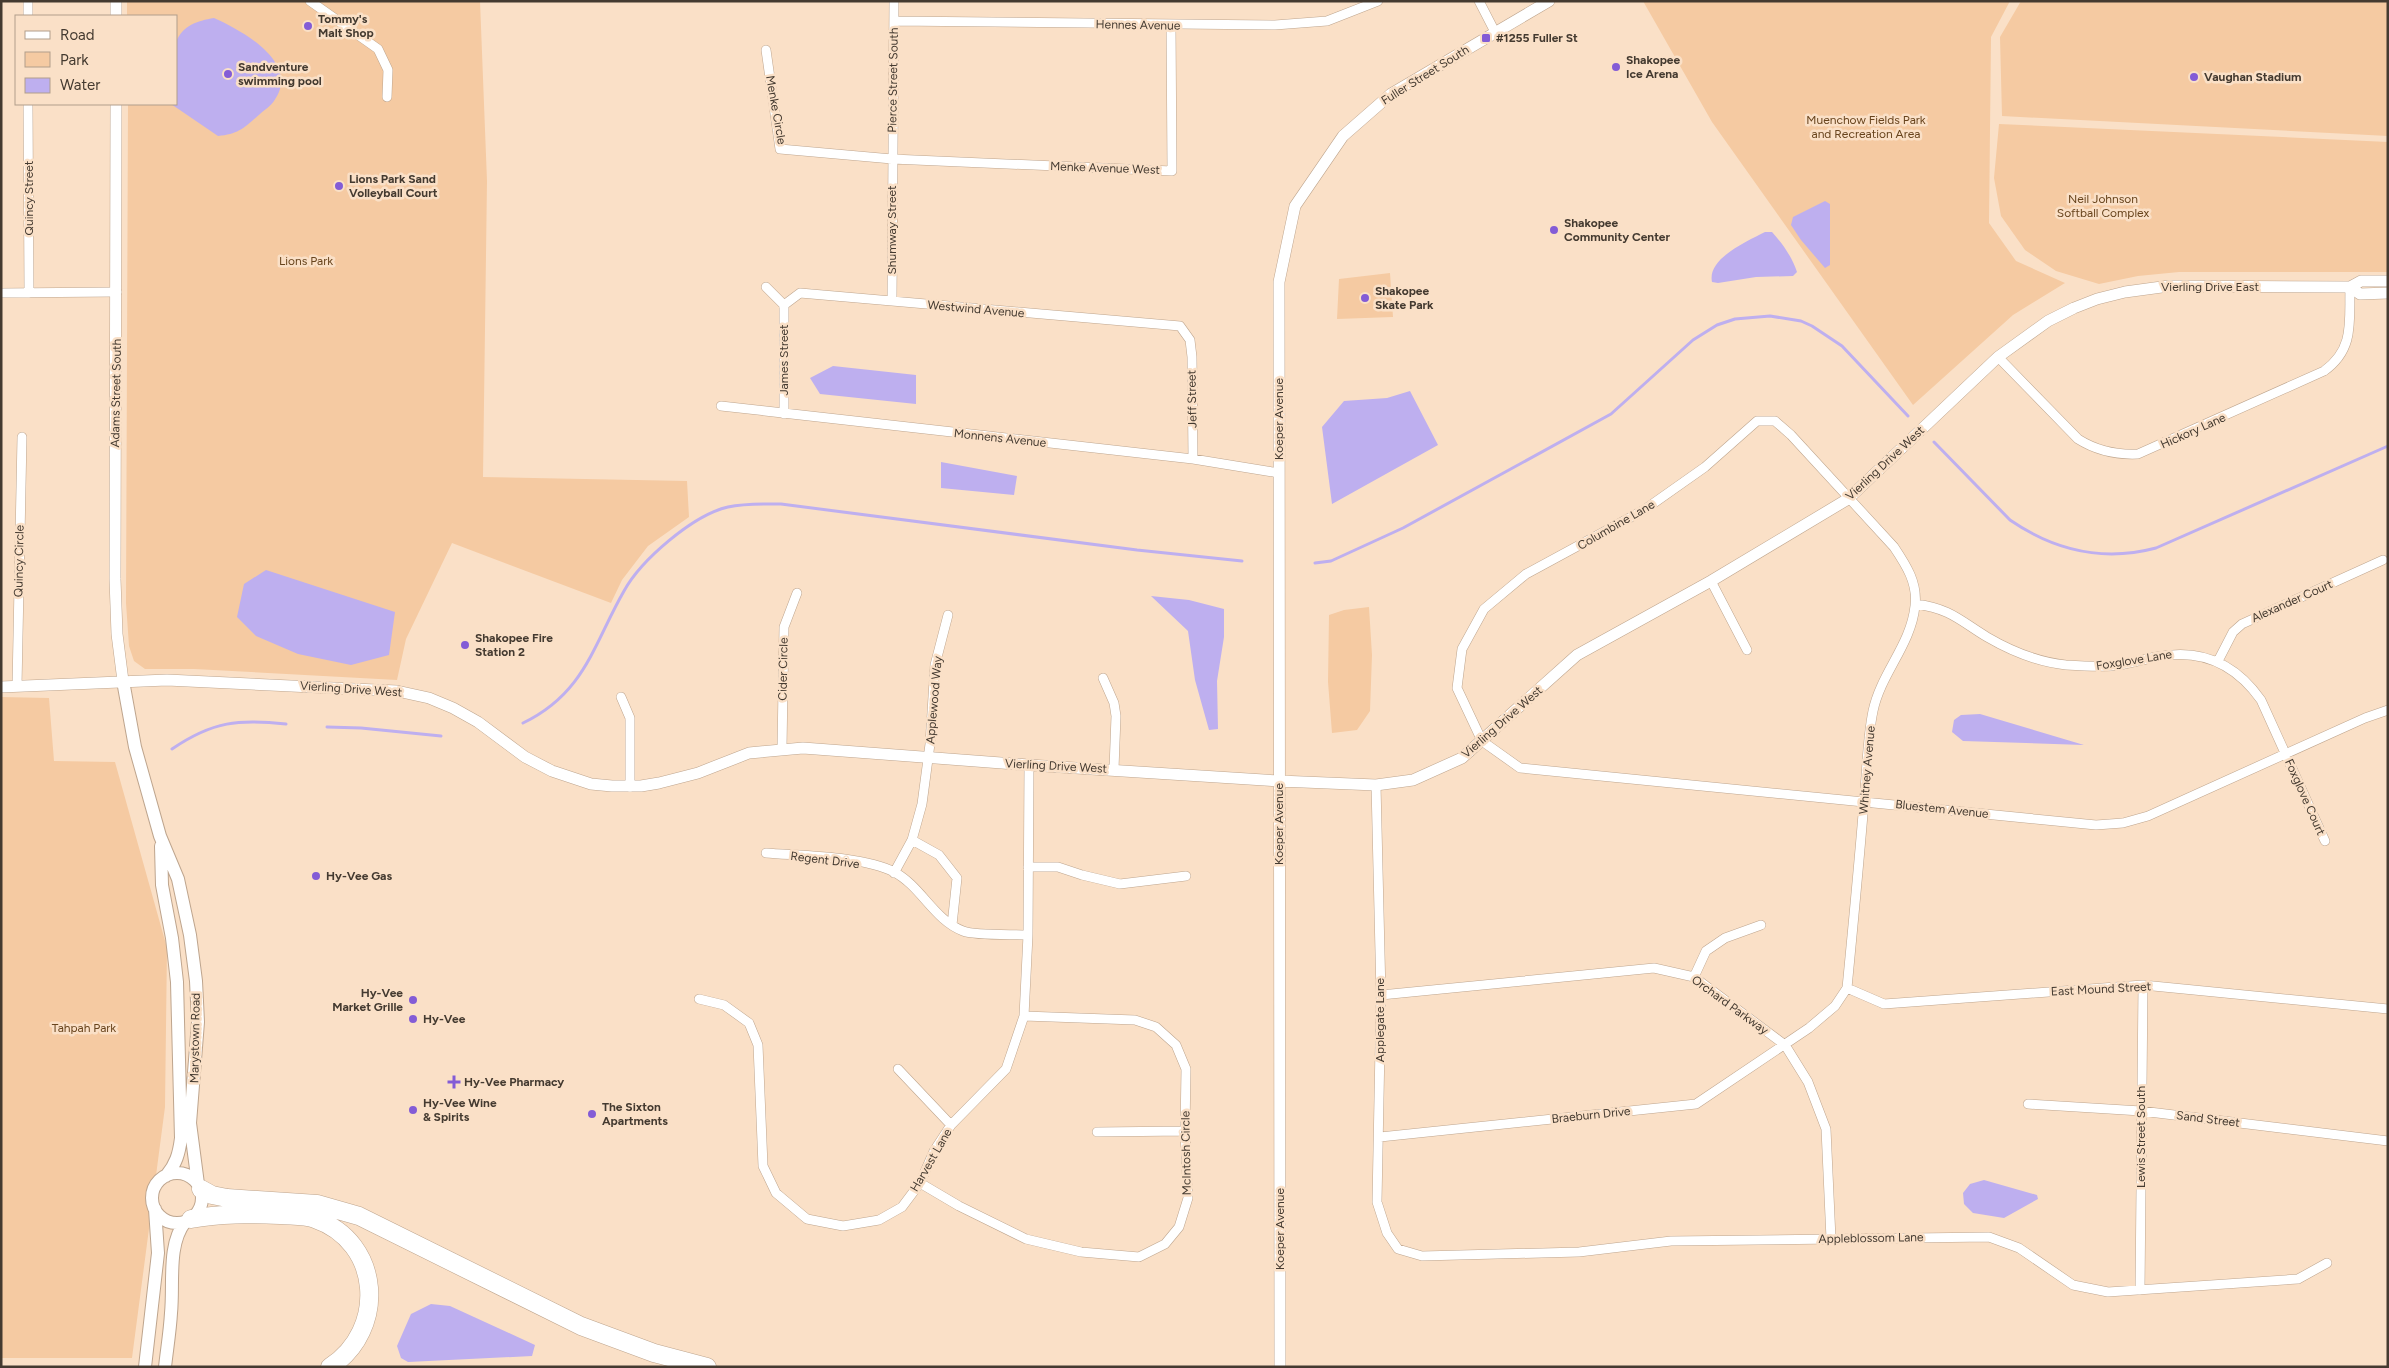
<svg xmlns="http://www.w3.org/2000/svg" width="2389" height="1368" viewBox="0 0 2389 1368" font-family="Figtree,sans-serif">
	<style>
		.green { fill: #f5caa2 }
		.water { fill: #beafef }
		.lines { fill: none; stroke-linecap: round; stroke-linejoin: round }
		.stream { stroke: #beafef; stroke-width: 3 }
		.minor-casing { stroke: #bea58e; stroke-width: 10 }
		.tertiary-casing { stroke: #bea58e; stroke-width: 12 }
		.secondary-casing { stroke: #bea58e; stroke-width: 14 }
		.motorway-casing { stroke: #bea58e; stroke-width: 19 }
		.minor { stroke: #fff; stroke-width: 9 }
		.tertiary { stroke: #fff; stroke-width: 11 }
		.secondary { stroke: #fff; stroke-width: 12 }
		.motorway { stroke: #fff; stroke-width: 18 }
		.poi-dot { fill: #835cd6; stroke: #fae0c7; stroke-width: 2 }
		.labels { text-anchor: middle; stroke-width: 5; stroke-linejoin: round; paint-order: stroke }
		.poi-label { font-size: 12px; font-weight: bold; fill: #443a30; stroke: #fae0c7; text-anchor: start }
		.street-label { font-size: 12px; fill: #443a30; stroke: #fae0c7 }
		.park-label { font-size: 12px; fill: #68441d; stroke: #fae0c7 }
	</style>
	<rect width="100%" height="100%" fill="#fae0c7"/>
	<path class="green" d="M127 1H480L487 181 483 477 687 481 689 517 648 546 622 580 611 603 452 543 406 639 397 680 194 669H145L134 661 129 646 126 603 128 104H176V16H127Z
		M1643 1H2010L1991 37 1989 223 2016 261 2065 283 2013 315 1913 405 1712 122Z
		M2021 1H2388V136L2002 116 2000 37Z
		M1999 124 2388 142V272H2179L2138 276 2099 284 2056 271 2025 250 2001 216 1994 178Z
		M1390 273 1393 317 1337 319 1339 279Z
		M1369 607 1372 655 1370 711 1357 730 1332 733 1328 682 1329 615 1344 610Z
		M1 697 49 698 54 761 115 762 167 948 165 1107 132 1358H1Z"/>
	<path class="water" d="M214 18C241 30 302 63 274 101 271 106 264 110 260 114 244 128 239 134 218 136L171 104H176V42C183 25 197 21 214 18Z
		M1825 201 1830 204V265L1825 268 1801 240 1791 225 1793 217Z
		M1765 232H1772C1783 244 1792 257 1797 272L1793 276 1756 277 1718 283 1712 282C1707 258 1748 241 1765 232Z
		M833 366 916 375V404L820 394 810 378Z
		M1410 391 1438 445 1332 504 1322 427 1344 401 1387 398Z
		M941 462 1017 476 1014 495 941 488Z
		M266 570 395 612 389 655 351 665 298 654 256 636 237 617 244 584Z
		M1151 596 1189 600 1224 609V637L1217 681 1218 729 1209 730 1195 680 1188 631Z
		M1980 714 2084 745 1963 741 1952 732 1954 720 1961 715Z
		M1984 1180 2037 1195 2038 1199 2004 1218 1973 1213 1964 1204 1963 1193 1970 1184Z
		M431 1304 450 1306 535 1345 532 1356 408 1362 401 1358 397 1346 411 1314Z"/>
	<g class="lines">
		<path class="stream" d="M1934 442 2010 520C2055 551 2103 562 2156 548L2388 446
			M1315 563 1331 561 1403 528 1611 414 1693 340 1717 325 1735 319 1770 316 1801 321 1812 326 1842 346 1908 416
			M523 723C585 693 593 645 624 591 641 560 693 515 728 507 746 503 764 504 781 504L1137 550 1242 561
			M327 727 361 728 441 736
			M172 749C213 721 239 719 286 724"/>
		<g class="minor-casing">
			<path id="minor" d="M28 1V16
				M310 1 378 49 388 70 387 97
				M1479 1 1495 32
				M894 21 1275 25 1327 21 1378 1
				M766 50 780 149 892 159 1172 171 1171 25
				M28 104 29 293
				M766 287 784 305 800 293 1180 326 1190 340 1192 357 1193 459
				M1 293 117 292
				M892 301 894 1
				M784 305V414
				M1998 357 2078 439C2097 451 2116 455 2138 454L2324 371C2355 349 2349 321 2350 287
				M721 406 1193 459 1279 473
				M1711 581 1747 650
				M1916 604C1951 609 1959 620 1987 637 2011 651 2037 662 2066 665 2081 666 2096 667 2111 666 2126 665 2141 660 2156 657 2200 648 2235 663 2261 700L2325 841
				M2218 661 2233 632 2242 624 2383 560
				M1103 678 1114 703 1116 716 1114 769
				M17 686 22 437
				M621 697 630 718V787
				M782 748 784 627 797 593
				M1376 785 1381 995 1377 1202 1387 1233 1398 1249 1422 1256 1579 1252 1671 1241 1989 1237 2019 1248 2073 1285 2108 1292 2298 1279 2327 1263
				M912 840 939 855 957 878 952 925
				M766 853C802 856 863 856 894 872 921 886 934 920 963 931 976 936 1013 934 1028 935
				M1028 867H1058L1082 875 1120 884 1186 876
				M894 873 912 840 922 804 930 744 935 665 948 615
				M1694 977 1706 951 1725 938 1761 925
				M1847 988 1884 1004 2143 985 2388 1009
				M1381 995 1654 968 1694 977 1785 1045 1808 1082 1826 1129 1831 1239
				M699 999 724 1005 749 1023 758 1045 763 1166 776 1193 807 1219 843 1226 879 1220 902 1207 920 1183 934 1151 951 1125 1006 1069 1024 1016 1028 935 1029 765
				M898 1069 951 1125
				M2028 1104 2141 1111 2388 1141
				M1097 1132 1185 1131
				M1380 1137 1696 1104 1809 1028 1835 1006 1847 988C1853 926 1859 864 1864 802 1867 772 1867 740 1873 711 1881 673 1911 645 1915 606 1918 583 1906 565 1894 547L1791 435 1775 421H1757L1705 467 1644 510 1526 574 1484 609 1462 649 1457 688 1482 741 1520 768 2096 825 2123 823 2148 816 2365 718 2388 710
				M920 1183 959 1206 1026 1239 1081 1252 1139 1257 1165 1244 1179 1227 1188 1198 1185 1131 1186 1069 1176 1045 1156 1027 1135 1020 1024 1016
				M2140 1290 2143 985"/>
		</g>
		<g class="tertiary-casing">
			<path id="tertiary" d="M116 1V16
				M116 104 115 579 117 634 123 681
				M2350 287 2360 294 2388 293
				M1 687 167 680 397 691 429 698 453 708 478 722 525 757 552 771 591 784 612 786H641L659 783 698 773 749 753 803 748 1029 765 1279 781 1376 785 1413 780 1462 758 1577 655 1711 581 1848 499 1998 357 2048 321 2074 308 2097 299 2125 292 2169 286 2350 287 2361 281H2388
				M1280 1367 1279 282 1295 206 1343 136 1391 94 1549 1"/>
		</g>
		<g class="secondary-casing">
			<path id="secondary" d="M123 681 135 747 160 836 178 879 190 935 196 981 198 1022 190 1123 198 1184
				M161 846 162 885 172 938 177 982 181 1138C179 1154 176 1164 166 1176
				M152 1198a25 25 0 1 1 50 0a25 25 0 1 1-50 0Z
				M145 1367 158 1253 155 1209
				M165 1367C167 1349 170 1331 171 1313 174 1284 167 1245 185 1222"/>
		</g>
		<g class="motorway-casing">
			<path id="motorway" d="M201 1189 212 1195 227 1198 317 1204 359 1216 581 1326 654 1353 707 1367
				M191 1219C221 1213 250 1214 281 1215 292 1216 305 1215 315 1219 382 1242 387 1330 330 1367"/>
		</g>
		<use href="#minor" class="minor"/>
		<use href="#tertiary" class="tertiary"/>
		<use href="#secondary" class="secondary"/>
		<use href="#motorway" class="motorway"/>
	</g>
	<g class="poi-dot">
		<circle cx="308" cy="26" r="5"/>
		<rect x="1481" y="33" width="10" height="10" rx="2.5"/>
		<circle cx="1616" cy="67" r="5"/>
		<circle cx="228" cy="74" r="5"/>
		<circle cx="2194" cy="77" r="5"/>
		<circle cx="339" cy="186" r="5"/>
		<circle cx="1554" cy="230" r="5"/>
		<circle cx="1365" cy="298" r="5"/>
		<circle cx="465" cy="645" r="5"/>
		<circle cx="316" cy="876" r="5"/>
		<circle cx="413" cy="1000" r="5"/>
		<circle cx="413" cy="1019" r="5"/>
		<path d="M451.5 1074.5h5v5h5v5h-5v5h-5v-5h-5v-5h5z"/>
		<circle cx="413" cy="1110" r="5"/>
		<circle cx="592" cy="1114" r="5"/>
	</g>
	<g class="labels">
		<g class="poi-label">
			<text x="318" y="23">Tommy's<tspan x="318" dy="14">Malt Shop</tspan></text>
			<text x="1496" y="42">#1255 Fuller St</text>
			<text x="1626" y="64">Shakopee<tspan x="1626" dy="14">Ice Arena</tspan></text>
			<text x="238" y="71">Sandventure<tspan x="238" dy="14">swimming pool</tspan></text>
			<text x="2204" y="81">Vaughan Stadium</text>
			<text x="349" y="183">Lions Park Sand<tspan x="349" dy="14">Volleyball Court</tspan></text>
			<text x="1564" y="227">Shakopee<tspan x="1564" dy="14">Community Center</tspan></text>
			<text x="1375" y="295">Shakopee<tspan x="1375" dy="14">Skate Park</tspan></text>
			<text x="475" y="642">Shakopee Fire<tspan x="475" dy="14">Station 2</tspan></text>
			<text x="326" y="880">Hy-Vee Gas</text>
			<text x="403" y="997" text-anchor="end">Hy-Vee<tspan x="403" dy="14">Market Grille</tspan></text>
			<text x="423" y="1023">Hy-Vee</text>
			<text x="464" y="1086">Hy-Vee Pharmacy</text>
			<text x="423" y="1107">Hy-Vee Wine<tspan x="423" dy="14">&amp; Spirits</tspan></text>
			<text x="602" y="1111">The Sixton<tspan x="602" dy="14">Apartments</tspan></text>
		</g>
		<g class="street-label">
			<text transform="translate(1138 25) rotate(1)" y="4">Hennes Avenue</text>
			<text transform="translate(1425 75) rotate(-32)" y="4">Fuller Street South</text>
			<text transform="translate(893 80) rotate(-89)" y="4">Pierce Street South</text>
			<text transform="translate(776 110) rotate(80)" y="4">Menke Circle</text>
			<text transform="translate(1105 168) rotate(2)" y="4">Menke Avenue West</text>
			<text transform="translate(29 198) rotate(-90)" y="4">Quincy Street</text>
			<text transform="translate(892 230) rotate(-90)" y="4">Shumway Street</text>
			<text x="2210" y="291">Vierling Drive East</text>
			<text transform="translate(976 309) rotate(5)" y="4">Westwind Avenue</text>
			<text transform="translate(784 360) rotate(-90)" y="4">James Street</text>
			<text transform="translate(116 393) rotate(-89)" y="4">Adams Street South</text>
			<text transform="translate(1192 399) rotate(-91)" y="4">Jeff Street</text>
			<text transform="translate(1279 419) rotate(-90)" y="4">Koeper Avenue</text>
			<text transform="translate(2193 431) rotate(-24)" y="4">Hickory Lane</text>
			<text transform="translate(1000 438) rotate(6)" y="4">Monnens Avenue</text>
			<text transform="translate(1885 463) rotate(-43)" y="4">Vierling Drive West</text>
			<text transform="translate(1616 525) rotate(-30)" y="4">Columbine Lane</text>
			<text transform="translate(19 561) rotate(-89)" y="4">Quincy Circle</text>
			<text transform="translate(2292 601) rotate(-24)" y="4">Alexander Court</text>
			<text transform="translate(2134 660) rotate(-9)" y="4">Foxglove Lane</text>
			<text transform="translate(783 669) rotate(-89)" y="4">Cider Circle</text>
			<text transform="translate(351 689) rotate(4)" y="4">Vierling Drive West</text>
			<text transform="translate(934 700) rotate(-85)" y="4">Applewood Way</text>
			<text transform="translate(1502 722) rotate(-41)" y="4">Vierling Drive West</text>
			<text transform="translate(1056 766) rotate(3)" y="4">Vierling Drive West</text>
			<text transform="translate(1867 770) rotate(-85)" y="4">Whitney Avenue</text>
			<text transform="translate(2305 797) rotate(66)" y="4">Foxglove Court</text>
			<text transform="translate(1942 809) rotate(6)" y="4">Bluestem Avenue</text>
			<text transform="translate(1279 824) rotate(-90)" y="4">Koeper Avenue</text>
			<text transform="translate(825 860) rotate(7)" y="4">Regent Drive</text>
			<text transform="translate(2101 989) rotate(-3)" y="4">East Mound Street</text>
			<text transform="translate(1730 1005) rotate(36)" y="4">Orchard Parkway</text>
			<text transform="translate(1380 1020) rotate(-90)" y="4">Applegate Lane</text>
			<text transform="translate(195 1038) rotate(-89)" y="4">Marystown Road</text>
			<text transform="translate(1591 1115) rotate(-6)" y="4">Braeburn Drive</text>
			<text transform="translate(2208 1119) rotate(7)" y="4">Sand Street</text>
			<text transform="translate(2141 1137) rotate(-90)" y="4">Lewis Street South</text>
			<text transform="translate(1186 1153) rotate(-91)" y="4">McIntosh Circle</text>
			<text transform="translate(931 1160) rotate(-60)" y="4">Harvest Lane</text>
			<text transform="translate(1280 1229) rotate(-90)" y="4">Koeper Avenue</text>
			<text transform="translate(1871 1238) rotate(-1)" y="4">Appleblossom Lane</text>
		</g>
		<g class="park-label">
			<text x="1866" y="124">Muenchow Fields Park<tspan x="1866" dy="14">and Recreation Area</tspan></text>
			<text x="2103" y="203">Neil Johnson<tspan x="2103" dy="14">Softball Complex</tspan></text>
			<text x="306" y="265">Lions Park</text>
			<text x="84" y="1032">Tahpah Park</text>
		</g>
	</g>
	<rect width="2389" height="1368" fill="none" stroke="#443a30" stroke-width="5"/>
	<rect x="15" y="15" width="162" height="90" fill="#fae0c7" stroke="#b19e8b"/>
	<rect x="25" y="31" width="25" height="8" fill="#ffffff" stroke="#b19e8b"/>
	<text x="60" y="40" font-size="15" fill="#443a30">Road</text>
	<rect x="25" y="52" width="25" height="15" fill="#f5caa2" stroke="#b19e8b"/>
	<text x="60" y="65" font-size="15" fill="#443a30">Park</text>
	<rect x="25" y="78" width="25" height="15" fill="#beafef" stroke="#b19e8b"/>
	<text x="60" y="90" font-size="15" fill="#443a30">Water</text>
</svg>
